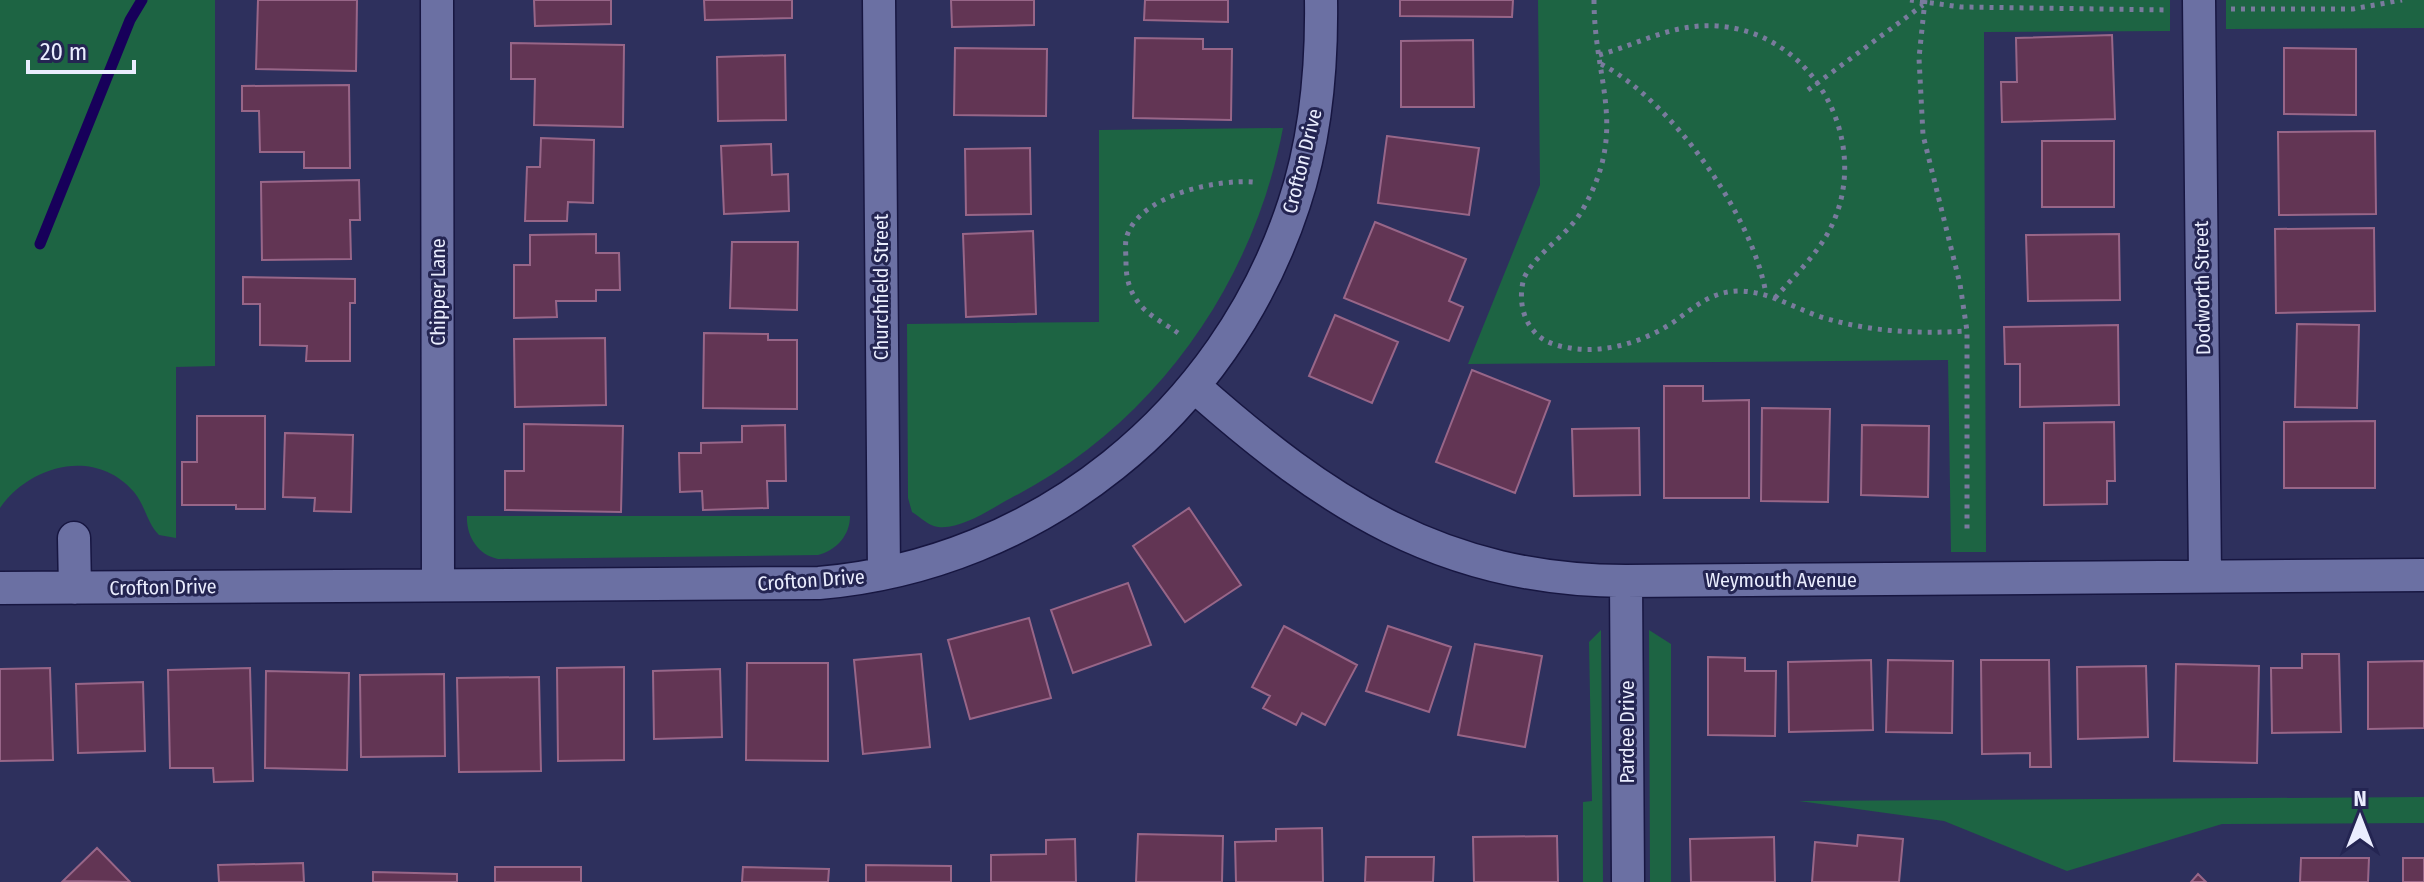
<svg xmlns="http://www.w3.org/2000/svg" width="2424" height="882" viewBox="0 0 2424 882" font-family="'Fira Sans Condensed',sans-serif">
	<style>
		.green { fill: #1d6443 }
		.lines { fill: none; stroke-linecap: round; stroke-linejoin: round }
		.stream { stroke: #17005a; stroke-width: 11 }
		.building { fill: #623554; stroke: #986688; stroke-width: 2 }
		.minor-casing { stroke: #171641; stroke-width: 35 }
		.path { stroke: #797b9d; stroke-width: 5; stroke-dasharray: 4 6; stroke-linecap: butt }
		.minor { stroke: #6b70a3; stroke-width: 32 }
		.labels { text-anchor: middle; stroke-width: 6; stroke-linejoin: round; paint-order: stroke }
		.street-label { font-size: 20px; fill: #eaedfe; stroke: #242552 }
	</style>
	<rect width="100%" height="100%" fill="#2e305d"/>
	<path class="green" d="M0 0H215V366L176 367V538L159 535C147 523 145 505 134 492 95 447 30 465 0 508Z
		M1538 0H2170V31L1984 32 1986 552H1951L1948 360 1468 364 1540 185Z
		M2226 0H2424V28L2226 29Z
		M1283 128C1253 285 1154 425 1011 498 992 508 961 530 938 527 929 526 920 517 912 512L908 498 907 324 1099 322V130Z
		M467 516H850C850 535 837 550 818 555L498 559C478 555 466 536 467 516Z
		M1601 630 1603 882H1583V802L1592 801 1589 642Z
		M1649 630 1671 644V882H1650Z
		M2424 797V823L2222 824 2067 871 1944 821 1799 801Z"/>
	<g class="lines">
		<path class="stream" d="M40 244 130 20 142 0"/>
	</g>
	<path class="building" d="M258 0H357L356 71 256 69Z
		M534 0H611V24L535 26Z
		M704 0H792V18L705 20Z
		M951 0H1034V25L952 27Z
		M1145 0H1228V22L1144 20Z
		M1400 0H1513L1512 17 1400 16Z
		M2112 35 2115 119 2002 122 2001 82H2017L2016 38Z
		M1135 38 1203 39V49H1232L1231 120 1133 118Z
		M1473 40 1474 107H1401V41Z
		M511 43 624 45 623 127 534 125 535 79H511Z
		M955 48 1047 49 1046 116 954 115Z
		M2284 48 2356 49V115L2284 114Z
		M785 55 786 120 718 121 717 57Z
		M349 85 350 168H304V152H260L259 111H242V86Z
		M2375 131 2376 214 2279 215 2278 132Z
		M1387 136 1479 148 1469 215 1378 203Z
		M541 138 594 140 593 203 568 202 567 221H525L527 167H540Z
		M2042 141H2114V207H2042Z
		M771 144 772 175 788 174 789 211 724 214 721 146Z
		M1030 148 1031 214 966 215 965 149Z
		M359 180 360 220H350L351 259 262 260 261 182Z
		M1375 222 1466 259 1449 301 1463 307 1449 341 1344 298Z
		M2374 228 2375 311 2276 313 2275 229Z
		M1033 231 1036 314 966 317 963 234Z
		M596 234V253H619L620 290H596V301H556L557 317 514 318V265H530V235Z
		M2119 234 2120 300 2028 301 2026 235Z
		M732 242H798L797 310 730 308Z
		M243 277 355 279V303H350V361H306L307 346 260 345V304H243Z
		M1335 315 1398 342 1372 403 1309 376Z
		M2297 324 2359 325 2357 408 2295 407Z
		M2118 325 2119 405 2020 407V364H2005L2004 327Z
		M704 333 768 334V340H797V409L703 408Z
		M605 338 606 405 515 407 514 339Z
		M1472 370 1550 401 1515 493 1436 462Z
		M1664 386H1703V401L1749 400V498H1664Z
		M1762 408 1830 409 1828 502 1761 501Z
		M197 416H265V509H236V505H182V462H197Z
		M2375 421V488H2284V422Z
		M2114 422 2115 481H2107V504L2044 505V423Z
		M524 424 623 426 621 512 505 510V471H524Z
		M785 425 786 481H767L768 508 703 510 702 491 680 492 679 453H701V443L742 442V426Z
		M1862 425 1929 426 1928 497 1861 495Z
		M1639 428 1640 495 1574 496 1572 429Z
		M285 433 353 435 351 512 314 511 315 498 283 497Z
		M1189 508 1241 585 1185 622 1133 546Z
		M1128 583 1151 645 1073 673 1051 610Z
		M1029 618 1051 698 970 719 948 640Z
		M1284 626 1357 665 1325 725 1302 713 1296 725 1263 708 1270 696 1252 687Z
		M1388 626 1451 647 1429 712 1366 691Z
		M1475 644 1542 656 1525 747 1458 735Z
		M921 654 930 747 863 754 854 660Z
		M2302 654H2339L2341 732 2272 733 2271 668H2302Z
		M1708 657 1745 658V671H1776L1775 736 1708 735Z
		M1871 660 1873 730 1789 732 1788 662Z
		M1888 660 1953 661 1952 733 1886 732Z
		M1981 660H2049L2051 767H2030V753L1982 754Z
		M2424 661V728L2368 729V662Z
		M747 663H828V761L746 760Z
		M2176 664 2259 666 2257 763 2174 761Z
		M2146 666 2148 737 2078 739 2077 667Z
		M624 667V760L558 761 557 668Z
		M50 668 53 760 0 761V669Z
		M250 668 253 781 214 782 213 768H170L168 670Z
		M720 669 722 737 654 739 653 671Z
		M266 671 349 673 347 770 265 768Z
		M444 674 445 756 361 757 360 675Z
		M539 677 541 771 459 772 457 678Z
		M143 682 145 751 78 753 76 684Z
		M1322 828 1323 882H1236L1235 842 1276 841V829Z
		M1138 834 1223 836 1222 882H1136Z
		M1858 835 1903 839 1899 882H1812L1815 842 1857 846Z
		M1557 836 1558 882H1474L1473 837Z
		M1774 837 1775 882H1691L1690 839Z
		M1075 839 1076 882H991V855L1046 854V840Z
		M97 848 130 882 63 881Z
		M1366 857H1434L1433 882H1365Z
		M2301 858H2369L2368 882H2300Z
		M2403 858H2424V882H2403Z
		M303 863 304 882H219L218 865Z
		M866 865 951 866V882H866Z
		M495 867H581V882H495Z
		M743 867 829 869 828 882H742Z
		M373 872 457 874V882H373Z
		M2198 874 2206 882H2191Z"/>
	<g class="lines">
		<g class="minor-casing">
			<path id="minor" d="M437 0 438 585
				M879 0 884 573
				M2199 0 2205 576
				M1194 386C1326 503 1443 581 1626 581L2424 575
				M74 538 75 588
				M1626 581 1628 882
				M0 588 819 583C1039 564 1225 414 1294 204 1316 138 1322 69 1321 0"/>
		</g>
		<path class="path" d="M1594 0C1594 82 1629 128 1583 209 1568 236 1537 251 1524 278 1519 295 1521 316 1533 330 1542 342 1557 346 1570 348 1606 354 1646 341 1675 321 1696 306 1712 291 1740 291 1770 292 1794 308 1821 317 1870 332 1916 334 1967 331
			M1910 0 1961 7 2169 10
			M1925 0 1919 58 1923 135 1960 284 1967 331V534
			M2231 9H2353L2402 0
			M1599 55C1639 44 1673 23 1717 26 1813 32 1872 140 1832 225 1819 253 1795 275 1775 298
			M1601 64C1672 101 1753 216 1766 294
			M1808 90 1923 5
			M1178 333C1167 325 1153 318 1143 308 1131 295 1126 281 1126 263 1126 256 1125 246 1126 239 1137 195 1217 179 1254 182"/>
		<use href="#minor" class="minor"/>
	</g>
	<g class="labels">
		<g class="street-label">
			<text transform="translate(1302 161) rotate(-76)" y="7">Crofton Drive</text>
			<text transform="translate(881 287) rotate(-90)" y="7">Churchfield Street</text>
			<text transform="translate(2202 288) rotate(-91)" y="7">Dodworth Street</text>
			<text transform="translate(438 292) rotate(-90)" y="7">Chipper Lane</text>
			<text transform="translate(811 580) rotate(-4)" y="7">Crofton Drive</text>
			<text x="1781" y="587">Weymouth Avenue</text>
			<text transform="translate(163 587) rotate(-1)" y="7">Crofton Drive</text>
			<text transform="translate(1627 732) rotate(-90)" y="7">Pardee Drive</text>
		</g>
	</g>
	<g transform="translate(2360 818)" stroke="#242552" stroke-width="6" paint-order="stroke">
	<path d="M0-6L14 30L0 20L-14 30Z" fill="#eaedfe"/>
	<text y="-12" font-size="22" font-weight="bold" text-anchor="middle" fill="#eaedfe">N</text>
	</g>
	<path d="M28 60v12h106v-12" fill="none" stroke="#eaedfe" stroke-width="4"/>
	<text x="40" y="60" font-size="24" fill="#eaedfe" stroke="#242552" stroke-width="6" paint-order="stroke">20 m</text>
</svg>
